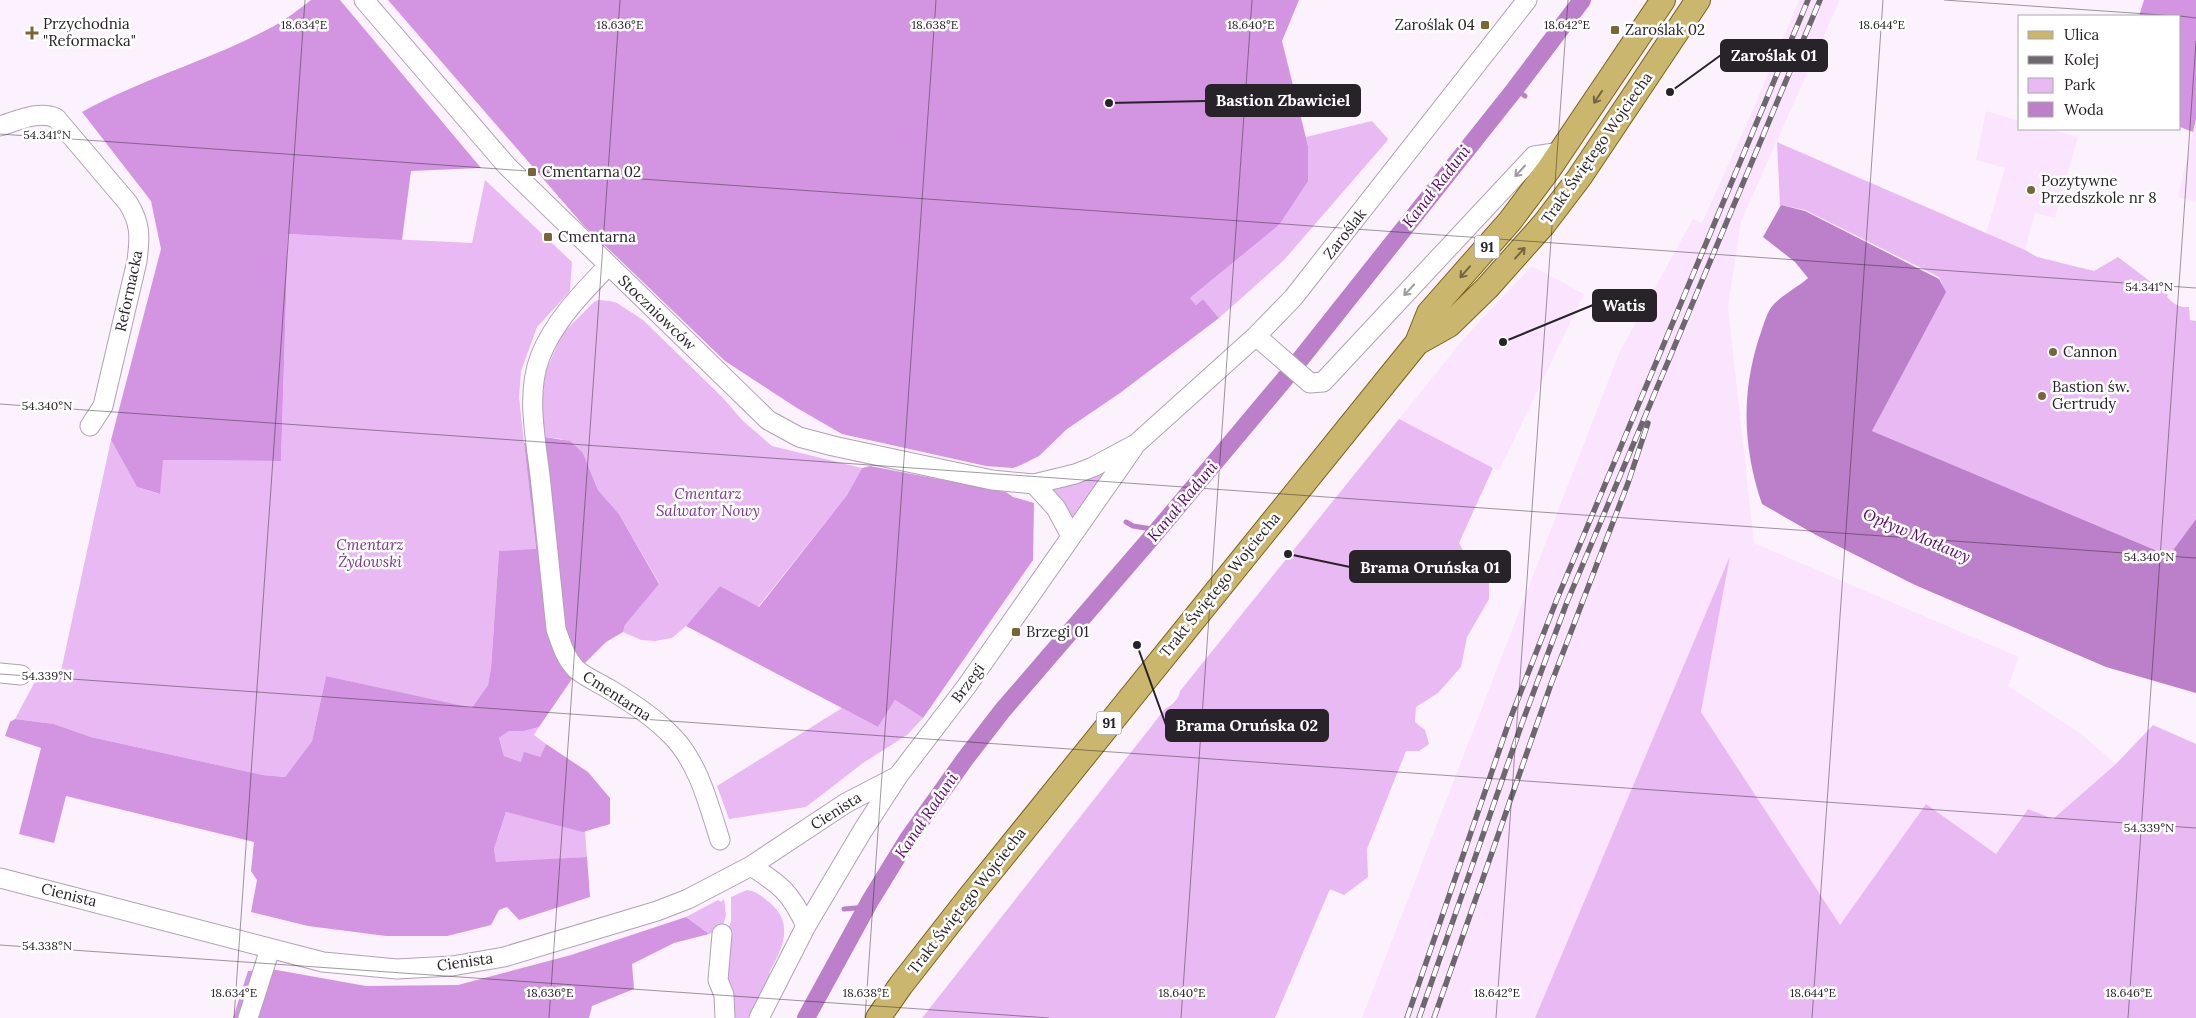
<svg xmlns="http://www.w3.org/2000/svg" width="2196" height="1018" viewBox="0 0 2196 1018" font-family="Lora,serif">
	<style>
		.built { fill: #fae4fe }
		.green { fill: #e9b9f3 }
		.forest { fill: #d395e1 }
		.water { fill: #bc7fc9 }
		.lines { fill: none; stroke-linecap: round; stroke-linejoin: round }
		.stream { stroke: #bc7fc9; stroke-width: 5 }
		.canal { stroke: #bc7fc9; stroke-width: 18 }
		.minor-casing { stroke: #b0a1b4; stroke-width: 21 }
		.major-casing { stroke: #7b6316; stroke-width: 26 }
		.minor { stroke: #fff; stroke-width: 19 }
		.major { stroke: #cbb66d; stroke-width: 24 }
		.rail-casing { stroke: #6e6770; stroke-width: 5.5 }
		.rail { stroke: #fff; stroke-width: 4; stroke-dasharray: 11; stroke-linecap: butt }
		.oneway { stroke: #716548 }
		.oneway2 { stroke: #9e9c9f }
		.ticks { fill: none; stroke: #282229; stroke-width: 1; stroke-opacity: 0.45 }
		.poi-dot { fill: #786735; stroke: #fff; stroke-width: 2 }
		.labels { text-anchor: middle; stroke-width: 5; stroke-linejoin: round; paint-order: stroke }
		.shield { fill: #fff; stroke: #686469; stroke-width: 1 }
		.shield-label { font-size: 14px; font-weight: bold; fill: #282229 }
		.poi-label { font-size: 15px; fill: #282229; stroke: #fff; text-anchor: start }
		.street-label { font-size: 15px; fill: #282229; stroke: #fff }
		.park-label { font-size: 15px; font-style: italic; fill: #7c338c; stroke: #fff }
		.water-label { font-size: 16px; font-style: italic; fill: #570666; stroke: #fff }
		.ticks-label { font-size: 12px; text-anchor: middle; fill: #282229; stroke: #fff; stroke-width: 5; stroke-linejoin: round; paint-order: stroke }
		.leader { fill: none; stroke: #282229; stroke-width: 2 }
		.callout-dot { fill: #282229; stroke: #fff; stroke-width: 2 }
		.callout { fill: #282229; stroke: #282229; stroke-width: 2 }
		.callout-label { font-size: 16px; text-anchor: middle; font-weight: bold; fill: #fff }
	</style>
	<rect width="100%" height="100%" fill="#fcf2fe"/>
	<path class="built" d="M1799 0H1840L1741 221 1728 307 1754 543 2019 657 2008 686 2080 733 2116 764 2053 819 2027 809 1996 854 1926 804 1840 926 1701 712 1729 559 1535 1018H1362L1619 353 1693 219 1702 223 1752 112Z
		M1986 111 2020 121V129H2049L2078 137 2055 218 2035 213 2025 250 1986 233 2005 168 1976 160Z
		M2196 119V202L2178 197Z
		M1532 266 1584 294 1499 471 1399 419 1466 336Z"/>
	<path class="green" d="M1372 121 1388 139 1387 141 1284 260 1219 318 1203 299 1196 305 1190 298 1279 225 1308 146 1306 137Z
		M1777 142 2025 250 2037 257 2094 271 2118 257 2168 295 2167 297C2174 304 2179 308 2189 307L2190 320 2196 321V519L2169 557 1872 431 1945 291 1939 277 1805 210 1780 205Z
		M485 180 572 262 570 291 537 327 521 371 519 397 536 550 499 551 491 668 488 685 472 709 326 676 312 741 285 777 263 775 91 737 54 724 15 719 40 672 61 671 111 440 137 487 159 494 162 460 281 461 288 234 472 243Z
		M598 300 610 301 617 303 643 320 723 398 743 421 772 446 862 468 847 495 758 607 720 586 686 626 672 638 655 641 641 640 623 632 625 625 659 583 619 514 598 490 583 453 562 439 545 437 540 400 542 379 563 333 594 302Z
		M1399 419 1493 468 1459 543 1466 556 1489 562V599L1467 637 1461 667 1438 693 1416 707 1415 722 1425 730 1429 744 1419 751H1406L1367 849 1368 877 1344 895 1330 889 1275 1018H922L1165 709C1172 705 1179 699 1180 691Z
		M1102 472 1103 475 1072 518 1052 493V489Z
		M1730 556 1701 712 1840 925 1926 804 1996 854 2028 809 2053 819 2116 764 2153 725 2196 744V1018H1535Z
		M895 700 923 718 907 735 863 763 806 807 729 819 717 786 842 708 878 727Z
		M539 727 534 735 546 744 540 757 521 762 504 756 499 738 509 731H524Z
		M506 812 585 831 587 857 496 863 494 849Z
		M747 890C756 891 763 897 770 903 795 924 782 949 769 973L771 975 748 1018H729L724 960 727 931 731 922V897Z
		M724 899 726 915 722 929 709 934 686 917 718 900 721 902Z"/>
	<path class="forest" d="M311 0H340L481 168 411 171 402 240 288 234 281 461 163 460 160 494 137 487 111 440 161 249 151 201 82 112C144 78 212 60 274 26 287 19 299 9 311 0Z
		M388 0H1299L1282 41 1308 146V181L1279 225 1190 298 1196 305 1203 299 1219 318 1120 393 1067 429 1039 456 1021 465 1013 468 986 466 842 434 797 408 725 361 618 258 584 226Z
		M2144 0H2196V119L2193 132 2180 127V16H2139Z
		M545 437 570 441 583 453 598 490 619 514 659 584 625 625 623 632 606 642 581 667 561 626Z
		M524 443H530L554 650 561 667H567L574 676 539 727 524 731H509L499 738 504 756 521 762 524 752 540 757 546 744 588 772 610 798V824L583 832 506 812 494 849 496 862 587 857 590 897 519 920 507 907 499 910 491 925 447 936H386L308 926 251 912 257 880 251 871 254 842 66 796 54 843 19 834 41 748 5 736 10 722 15 719 54 724 91 737 263 775 285 777 312 741 326 676 472 708 488 685 491 668 499 551 536 549Z
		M870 466 1006 492 1013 497 1034 503 1033 560 923 718 895 700 878 727 686 626 720 586 759 607 847 495 862 468Z
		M686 917 709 934 674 943 632 964 634 989 592 1006 589 1018H233L248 971 271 969 366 986 458 985 571 955Z"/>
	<path class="water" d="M1781 205 1805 211 1939 279 1946 292 1872 431 2169 556 2196 519V693L2106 667 1915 585 1816 535 1762 504C1743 448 1741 394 1759 338 1763 328 1766 312 1774 304 1784 294 1798 287 1808 278L1795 262 1763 237Z"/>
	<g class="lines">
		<path class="stream" d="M1515 89 1525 96
			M1126 522 1133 526 1158 530
			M844 909 867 907"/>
		<path class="canal" d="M806 1018 870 901 908 839 965 759 1002 711 1158 530 1283 381 1515 89 1582 0"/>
		<g class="minor-casing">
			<path id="minor" d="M364 0 507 166 768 420 799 437 833 446 992 480 1034 484 1075 474 1093 467 1136 444 1256 336 1293 298 1527 0
				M0 126C17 121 39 110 56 118L128 203C141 224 140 237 137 261L103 406 90 426
				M608 266C582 293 554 321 540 357 525 396 537 444 541 485 546 533 551 581 556 629 561 643 565 658 576 669 585 677 599 683 609 689 632 703 654 717 673 737 699 764 709 806 720 840
				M1256 336 1310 383 1323 382 1534 156 1561 152
				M1034 484 1056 508 1071 536
				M0 673 21 675
				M751 866C781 885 791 893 806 926
				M0 878 323 962 397 969 452 966 504 957 657 911 688 899 751 866 846 803 898 776
				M722 934 718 980 724 995 725 1018
				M248 1018 270 949
				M759 1018 806 926 863 830 898 776 966 687 1134 447"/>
		</g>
		<g class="major-casing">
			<path id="major" d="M1417 343 1449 325 1487 288 1544 224 1579 178 1698 0
				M878 1018 901 985 969 898 1417 343 1429 313 1510 221 1549 169 1663 0"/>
		</g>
		<use href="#minor" class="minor"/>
		<use href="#major" class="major"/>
		<g class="rail-casing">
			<path id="rail" d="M1407 1018 1509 722 1557 599 1808 0
				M1419 1018 1521 726 1567 602 1820 0
				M1434 1018 1551 684 1628 483 1648 423"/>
		</g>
		<use href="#rail" class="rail"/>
	</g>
	<defs><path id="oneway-shaft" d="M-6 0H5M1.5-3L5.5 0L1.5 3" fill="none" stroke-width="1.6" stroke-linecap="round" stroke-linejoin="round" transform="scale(1.25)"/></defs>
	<g class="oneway">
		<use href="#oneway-shaft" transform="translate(1598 97) rotate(124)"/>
		<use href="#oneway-shaft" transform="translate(1520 253) rotate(-48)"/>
		<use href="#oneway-shaft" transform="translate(1465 272) rotate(131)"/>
	</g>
	<g class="oneway2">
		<use href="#oneway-shaft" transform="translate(1520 171) rotate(133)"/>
		<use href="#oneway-shaft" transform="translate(1409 290) rotate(133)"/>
	</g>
	<path class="ticks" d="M1944 0 2176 16M2180 16 2196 18M0 134 2196 288M0 404 2196 558M0 674 2196 828M0 945 1049 1018M234 1018 305 0M549 1018 620 0M865 1018 936 0M1181 1018 1252 0M1496 1018 1568 0M1812 1018 1883 0M2128 1018 2196 41"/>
	<g class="poi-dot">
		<rect x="1480" y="20" width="10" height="10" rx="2.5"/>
		<rect x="1610" y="25" width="10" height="10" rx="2.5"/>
		<path d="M29.5 25.5h5v5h5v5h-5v5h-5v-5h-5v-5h5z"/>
		<rect x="527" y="167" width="10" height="10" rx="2.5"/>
		<circle cx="2031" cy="190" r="5"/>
		<rect x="543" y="232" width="10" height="10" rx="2.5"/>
		<circle cx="2053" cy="352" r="5"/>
		<circle cx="2042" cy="396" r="5"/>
		<rect x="1011" y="627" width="10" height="10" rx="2.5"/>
	</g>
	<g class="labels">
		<g class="shield">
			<rect x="1474.5" y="235.5" width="25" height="23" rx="4"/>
			<rect x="1096.5" y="711.5" width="25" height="23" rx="4"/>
		</g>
		<g class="shield-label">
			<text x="1487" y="252">91</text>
			<text x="1109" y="728">91</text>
		</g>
		<g class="poi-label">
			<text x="43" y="29">Przychodnia<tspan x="43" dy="17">"Reformacka"</tspan></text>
			<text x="1475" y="30" text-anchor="end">Zaroślak 04</text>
			<text x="1625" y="35">Zaroślak 02</text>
			<text x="542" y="177">Cmentarna 02</text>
			<text x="2041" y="186">Pozytywne<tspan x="2041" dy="17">Przedszkole nr 8</tspan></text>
			<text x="558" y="242">Cmentarna</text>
			<text x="2063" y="357">Cannon</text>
			<text x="2052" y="392">Bastion św.<tspan x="2052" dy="17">Gertrudy</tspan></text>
			<text x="1026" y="637">Brzegi 01</text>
		</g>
		<g class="street-label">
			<text transform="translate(1597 148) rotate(-55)" y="5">Trakt Świętego Wojciecha</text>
			<text transform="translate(1345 234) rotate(-52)" y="5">Zaroślak</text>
			<text transform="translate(129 291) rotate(-78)" y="5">Reformacka</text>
			<text transform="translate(657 313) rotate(44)" y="5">Stoczniowców</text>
			<text transform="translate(1220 585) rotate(-51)" y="5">Trakt Świętego Wojciecha</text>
			<text transform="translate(968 683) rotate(-54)" y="5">Brzegi</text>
			<text transform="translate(617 696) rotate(33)" y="5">Cmentarna</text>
			<text transform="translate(836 811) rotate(-32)" y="5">Cienista</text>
			<text transform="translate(69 895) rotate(14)" y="5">Cienista</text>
			<text transform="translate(967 901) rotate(-52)" y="5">Trakt Świętego Wojciecha</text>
			<text transform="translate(465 962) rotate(-8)" y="5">Cienista</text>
		</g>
		<g class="park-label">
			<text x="708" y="499">Cmentarz<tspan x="708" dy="17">Salwator Nowy</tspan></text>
			<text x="370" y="550">Cmentarz<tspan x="370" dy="17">Żydowski</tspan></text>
		</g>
		<g class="water-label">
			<text transform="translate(1436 186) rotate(-52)" y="6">Kanał Raduni</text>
			<text transform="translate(1182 501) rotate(-50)" y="6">Kanał Raduni</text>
			<text transform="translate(1917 535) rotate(23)" y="6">Opływ Motławy</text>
			<text transform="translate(926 815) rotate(-56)" y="6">Kanał Raduni</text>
		</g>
	</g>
	<g class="ticks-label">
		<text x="304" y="29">18.634°E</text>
		<text x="620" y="29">18.636°E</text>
		<text x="935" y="29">18.638°E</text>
		<text x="1251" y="29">18.640°E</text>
		<text x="1567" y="29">18.642°E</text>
		<text x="1882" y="29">18.644°E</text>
		<text x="47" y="139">54.341°N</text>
		<text x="2149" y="291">54.341°N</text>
		<text x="47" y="410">54.340°N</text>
		<text x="2149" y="561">54.340°N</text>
		<text x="47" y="680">54.339°N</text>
		<text x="2149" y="832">54.339°N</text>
		<text x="47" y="950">54.338°N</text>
		<text x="234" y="997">18.634°E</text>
		<text x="550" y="997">18.636°E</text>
		<text x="866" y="997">18.638°E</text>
		<text x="1182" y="997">18.640°E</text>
		<text x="1497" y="997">18.642°E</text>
		<text x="1813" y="997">18.644°E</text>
		<text x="2129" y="997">18.646°E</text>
	</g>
	<path class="leader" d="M1670 92L1721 55M1109 103L1206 101M1503 342L1593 305M1288 554L1350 567M1137 645L1166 725"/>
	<g class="callout-dot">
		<circle cx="1670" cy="92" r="5"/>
		<circle cx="1109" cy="103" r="5"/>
		<circle cx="1503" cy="342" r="5"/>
		<circle cx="1288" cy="554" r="5"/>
		<circle cx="1137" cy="645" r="5"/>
	</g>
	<g class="callout">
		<rect x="1721" y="40" width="106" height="31" rx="5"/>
		<rect x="1206" y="85" width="154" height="31" rx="5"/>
		<rect x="1593" y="290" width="63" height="31" rx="5"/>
		<rect x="1350" y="551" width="160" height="31" rx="5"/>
		<rect x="1166" y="710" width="162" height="31" rx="5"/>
	</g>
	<g class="callout-label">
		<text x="1774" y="61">Zaroślak 01</text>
		<text x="1283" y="106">Bastion Zbawiciel</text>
		<text x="1624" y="311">Watis</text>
		<text x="1430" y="573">Brama Oruńska 01</text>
		<text x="1247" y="731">Brama Oruńska 02</text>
	</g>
	<rect x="2018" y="15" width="162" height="115" fill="#ffffff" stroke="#a9a7a9"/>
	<rect x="2028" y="31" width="25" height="8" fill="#cbb66d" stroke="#a9a7a9"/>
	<text x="2064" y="40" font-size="15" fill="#282229">Ulica</text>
	<rect x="2028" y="56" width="25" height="8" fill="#6e6770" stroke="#a9a7a9"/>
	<text x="2064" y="65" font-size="15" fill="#282229">Kolej</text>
	<rect x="2028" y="78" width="25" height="15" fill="#e9b9f3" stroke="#a9a7a9"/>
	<text x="2064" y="90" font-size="15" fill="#282229">Park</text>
	<rect x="2028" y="102" width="25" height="15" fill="#bc7fc9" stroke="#a9a7a9"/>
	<text x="2064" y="115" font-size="15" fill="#282229">Woda</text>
</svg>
